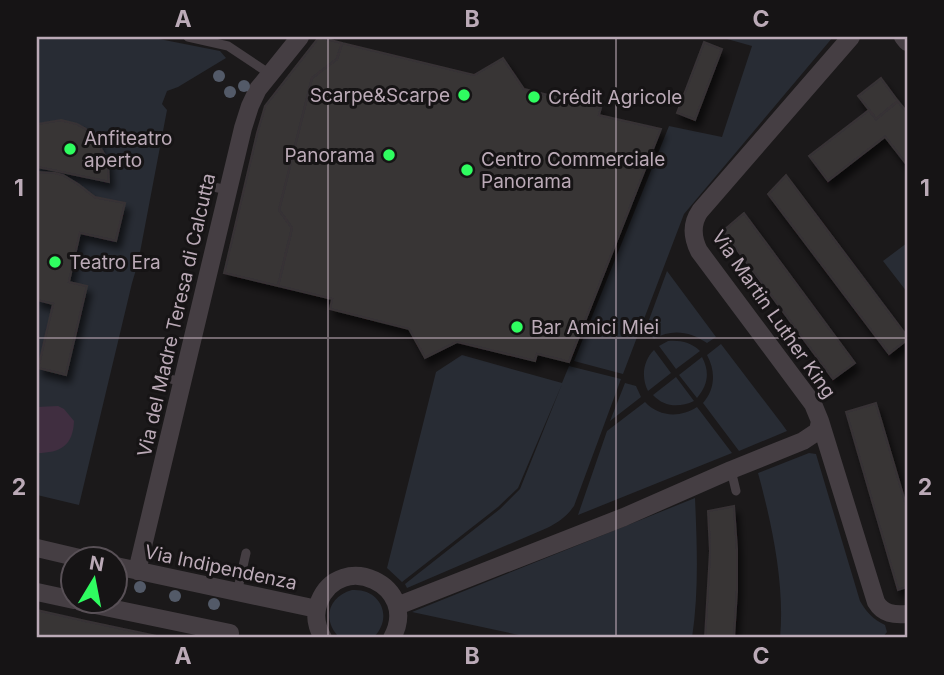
<svg xmlns="http://www.w3.org/2000/svg" width="944" height="675" viewBox="0 0 944 675" font-family="Inter,sans-serif">
	<style>
		.green { fill: #282c34 }
		.water { fill: #402e40 }
		.building { fill: #373435; stroke: #373335; stroke-width: 2; filter: url(#shadow) }
		.lines { fill: none; stroke-linecap: round; stroke-linejoin: round }
		.lane { stroke: #453e43; stroke-width: 9 }
		.street { stroke: #453e43; stroke-width: 18 }
		.tree { fill: #535a68 }
		.grid { fill: none; stroke: #bbaab7; stroke-width: 2; stroke-opacity: 0.55 }
		.poi-dot { fill: #2ffd60; stroke: #161415; stroke-width: 2.5 }
		.labels { text-anchor: middle; stroke-width: 6; stroke-linejoin: round; paint-order: stroke }
		.poi-label { font-size: 19px; fill: #bbaab7; stroke: #161415; text-anchor: start }
		.street-label { font-size: 19px; fill: #bbaab7; stroke: #161415 }
		.neatline { fill: none; stroke: #bbaab7; stroke-width: 2.5 }
		.grid-label { font-size: 23px; text-anchor: middle; font-weight: bold; fill: #bbaab7 }
	</style>
	<defs>
		<filter id="shadow"><feDropShadow dx="4" dy="7" stdDeviation="3.5" flood-color="#0009"/></filter>
	</defs>
	<rect width="100%" height="100%" fill="#1b191a"/>
	<path class="green" d="M37 37H149L220 51 226 58 178 87 167 91 162 104 167 110 138 263 132 283 79 505 37 495Z
		M720 37H833L684 214 623 374 574 361 669 126 722 137 752 46Z
		M907 243V292L883 261Z
		M667 271 716 337 707 343C691 332 672 328 654 339L646 328Z
		M668 341C680 340 691 342 700 351L676 369 659 346Z
		M721 344 782 424 787 431 739 451 703 403C715 390 716 371 707 355Z
		M654 350 671 373 648 391C641 377 643 361 654 350Z
		M462 355 562 383 569 366 621 379 574 506C566 517 559 522 547 528L407 588 405 584 500 509 520 489 562 384 518 488 498 507 402 582 387 568 436 372Z
		M702 357C710 372 708 385 697 398L679 375Z
		M676 377 694 401C679 408 664 407 653 395Z
		M625 383 636 386 641 397 610 421Z
		M645 402C659 417 680 418 697 407L732 453 578 515 607 431Z
		M809 453 816 454 860 601C867 613 873 619 885 625L887 632 882 638H780C785 585 772 524 758 473Z
		M695 498C697 545 699 591 692 638H533L412 612Z
		M352 590C381 588 394 618 373 638H340C322 621 327 597 352 590Z"/>
	<path class="water" d="M58 406 64 409 74 421C73 445 61 453 37 453V407Z"/>
	<path class="building" d="M319 37 342 43 337 59 312 78 279 210 292 228 278 286 224 273 257 133 265 106Z
		M704 42 722 49 695 120 677 113Z
		M342 43 474 75 503 58 524 89 601 108 599 115 661 129 569 362 537 354 535 361 457 342 425 358 409 329 330 309 332 299 278 286 292 228 279 210 312 78 337 59Z
		M881 78 898 101 876 119 858 96Z
		M898 101 907 112V165L885 137 828 181 809 156 869 110 876 119Z
		M61 120 77 124 86 129 97 141 108 161 109 182 37 167V124Z
		M37 172 55 173 63 175 78 184 95 197 125 203 116 241 80 233 69 282 87 286 66 375 38 368 53 304 37 300Z
		M786 175 907 336V340L889 354 768 194Z
		M744 213 855 363 833 379 723 231Z
		M876 403 907 508V587L898 590 846 412Z
		M734 506 737 549V591L734 638H705L710 551 708 511Z
		M37 610 86 621 166 638H37Z"/>
	<g class="lines">
		<path class="lane" d="M188 37 228 46 270 74
			M204 185 228 190
			M159 376 182 382
			M731 470 736 491
			M237 593 246 553"/>
		<path class="street" d="M903 37 907 42
			M820 421 876 602C883 614 894 615 907 614
			M37 548 88 560
			M116 566 317 609
			M137 571 243 128 250 106 258 89 300 37
			M37 592 74 600
			M81 602 230 633
			M397 606 624 517 731 470 803 441 818 431 820 421 813 404 699 251C692 237 691 224 700 211L851 37
			M323 638C316 626 314 614 319 602 340 549 421 585 392 638"/>
	</g>
	<g class="tree">
		<circle cx="219" cy="76" r="6"/>
		<circle cx="244" cy="86" r="6"/>
		<circle cx="230" cy="92" r="6"/>
		<circle cx="140" cy="587" r="6"/>
		<circle cx="175" cy="596" r="6"/>
		<circle cx="214" cy="604" r="6"/>
	</g>
	<path class="grid" d="M328 37V638M616 37V638M37 338H907"/>
	<g class="poi-dot">
		<circle cx="464" cy="95" r="7"/>
		<circle cx="534" cy="97" r="7"/>
		<circle cx="70" cy="149" r="7"/>
		<circle cx="389" cy="155" r="7"/>
		<circle cx="467" cy="170" r="7"/>
		<circle cx="55" cy="262" r="7"/>
		<circle cx="517" cy="327" r="7"/>
	</g>
	<g class="labels">
		<g class="poi-label">
			<text x="450" y="102" text-anchor="end">Scarpe&amp;Scarpe</text>
			<text x="548" y="104">Crédit Agricole</text>
			<text x="84" y="145">Anfiteatro<tspan x="84" dy="22">aperto</tspan></text>
			<text x="375" y="162" text-anchor="end">Panorama</text>
			<text x="481" y="166">Centro Commerciale<tspan x="481" dy="22">Panorama</tspan></text>
			<text x="69" y="269">Teatro Era</text>
			<text x="531" y="334">Bar Amici Miei</text>
		</g>
		<g class="street-label">
			<text transform="translate(774 314) rotate(55)" y="7">Via Martin Luther King</text>
			<text transform="translate(176 315) rotate(-77)" y="7">Via del Madre Teresa di Calcutta</text>
			<text transform="translate(221 567) rotate(12)" y="7">Via Indipendenza</text>
		</g>
	</g>
	<rect width="944" height="675" fill="none" stroke="#161415" stroke-width="77"/>
	<g transform="translate(94 580) rotate(10)"><circle r="33" fill="#161415" stroke="#585056" stroke-width="2"/>
	<path d="M0-5L12 26L0 18L-12 26Z" fill="#2ffd60"/>
	<text y="-10" font-size="19" font-weight="bold" text-anchor="middle" fill="#bbaab7">N</text>
	</g>
	<rect x="38" y="38" width="868" height="598" class="neatline"/>
	<g class="grid-label">
		<text x="183" y="27">A</text>
		<text x="472" y="27">B</text>
		<text x="761" y="27">C</text>
		<text x="19" y="196">1</text>
		<text x="925" y="196">1</text>
		<text x="19" y="495">2</text>
		<text x="925" y="495">2</text>
		<text x="183" y="664">A</text>
		<text x="472" y="664">B</text>
		<text x="761" y="664">C</text>
	</g>
</svg>
